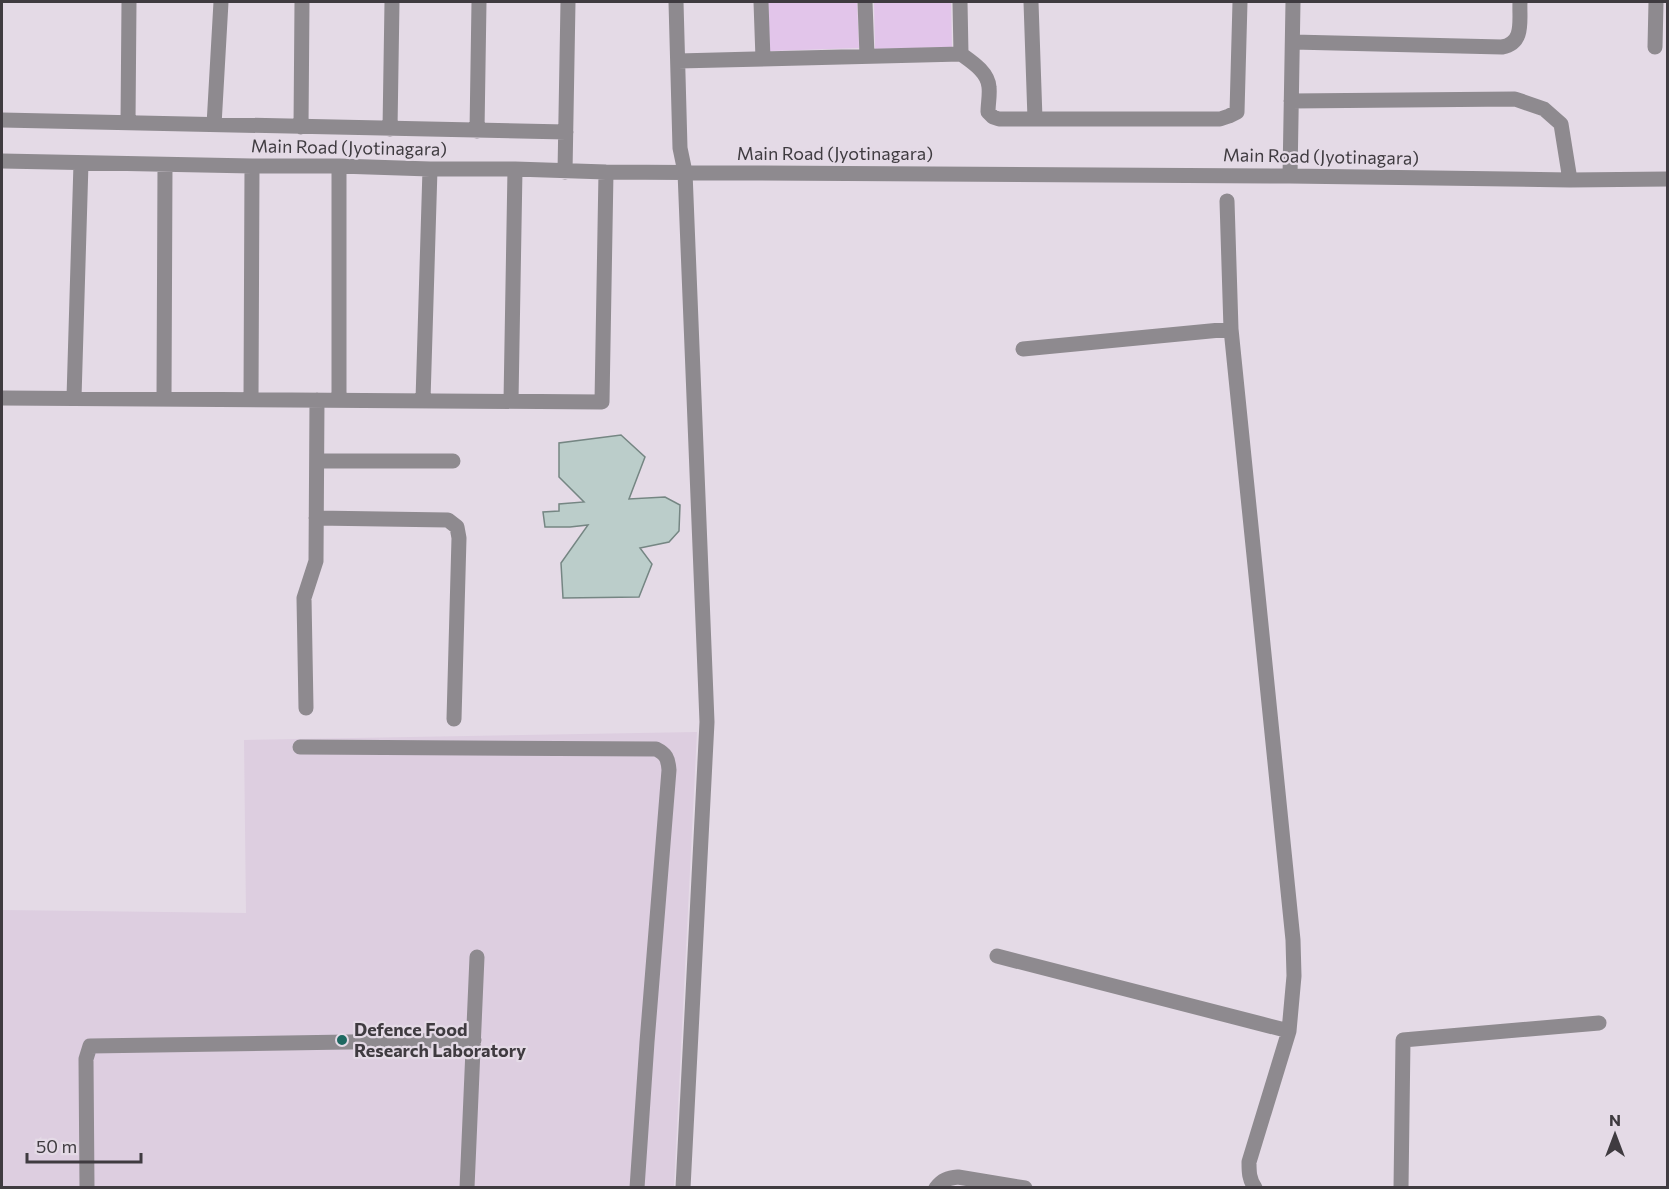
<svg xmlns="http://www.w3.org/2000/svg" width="1669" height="1189" viewBox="0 0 1669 1189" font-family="Commissioner,sans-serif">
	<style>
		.built { fill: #ddcee0 }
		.green { fill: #e2c5ea }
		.building { fill: #bbcdca; stroke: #758683; stroke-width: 1.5 }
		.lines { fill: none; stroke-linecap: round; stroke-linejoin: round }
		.minor { stroke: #8e8a8f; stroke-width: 15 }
		.poi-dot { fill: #1e6861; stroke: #e4dae6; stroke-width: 2 }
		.labels { text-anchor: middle; stroke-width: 4.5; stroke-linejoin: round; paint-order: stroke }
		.street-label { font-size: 18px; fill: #3f3b40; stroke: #e4dae6 }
		.poi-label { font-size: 18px; font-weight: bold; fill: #3f3b40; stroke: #e4dae6; text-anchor: start }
	</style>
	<rect width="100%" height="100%" fill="#e4dae6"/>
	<path class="built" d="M697 732 674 1187 2 1188V910L246 913 244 740Z"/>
	<path class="green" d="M768 2H857L859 48 770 51Z
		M874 2H951L952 47 875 49Z"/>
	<path class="building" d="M621 435 645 457 629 499 665 497 680 505 679 531 669 542 640 548 652 564 639 597 563 598 561 563 588 525 570 527H545L543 512 559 511V504L584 502 559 477V443Z"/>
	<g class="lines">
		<path class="minor" d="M676 2 680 148 685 172 707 722 683 1188
			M761 2 763 59
			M865 2 867 56
			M1031 2 1035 119
			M1293 42 1502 47C1525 43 1519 20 1520 2
			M1655 47 1656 2
			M961 54C972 62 988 72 989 87 990 95 988 104 988 112L993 117 999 119H1220L1229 116 1237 112 1240 2
			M678 61 961 54 960 2
			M1291 101 1515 99 1544 109 1561 124 1570 180
			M2 120 566 132
			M128 123 129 2
			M214 125 221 2
			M301 127 302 2
			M390 129 392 2
			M477 131 479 2
			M2 161 252 166H339L430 169H515L606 172 1290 176 1570 180 1668 179
			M339 166V400
			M565 172 568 2
			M1290 176 1293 2
			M1227 201 1231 329 1293 940 1294 976 1289 1031 1249 1162C1249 1172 1249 1179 1255 1188
			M1023 349 1231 329
			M2 398 602 402 606 172
			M74 398 81 163
			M164 399 165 165
			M251 399 252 166
			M423 400 430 169
			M511 401 515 169
			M317 461H453
			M316 518 448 520 457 527 459 538 454 719
			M306 708 304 598 316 561 317 400
			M300 747 656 749C666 754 668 758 669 770L647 1042 637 1188
			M997 956 1289 1031
			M87 1188 86 1059 90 1046 474 1040
			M467 1188 477 957
			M936 1188C942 1180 948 1178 958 1177L1025 1188
			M1401 1188 1403 1040 1599 1023"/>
	</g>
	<circle class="poi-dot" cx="342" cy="1040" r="6"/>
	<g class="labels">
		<g class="street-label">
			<text transform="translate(349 148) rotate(1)" y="6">Main Road (Jyotinagara)</text>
			<text x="835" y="160">Main Road (Jyotinagara)</text>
			<text transform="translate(1321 157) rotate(1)" y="6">Main Road (Jyotinagara)</text>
		</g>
		<g class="poi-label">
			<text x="354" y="1036">Defence Food<tspan x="354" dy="21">Research Laboratory</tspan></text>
		</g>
	</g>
	<rect width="1669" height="1189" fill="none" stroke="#3f3b40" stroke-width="6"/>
	<g transform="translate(1615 1135)" stroke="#e4dae6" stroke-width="4.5" paint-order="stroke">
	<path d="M0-4.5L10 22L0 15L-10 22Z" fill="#3f3b40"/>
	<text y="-9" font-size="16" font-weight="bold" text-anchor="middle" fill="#3f3b40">N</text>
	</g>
	<path d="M27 1153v9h114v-9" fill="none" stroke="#3f3b40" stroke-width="3"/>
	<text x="36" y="1153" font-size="18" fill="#3f3b40" stroke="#e4dae6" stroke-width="4.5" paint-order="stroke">50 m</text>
</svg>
